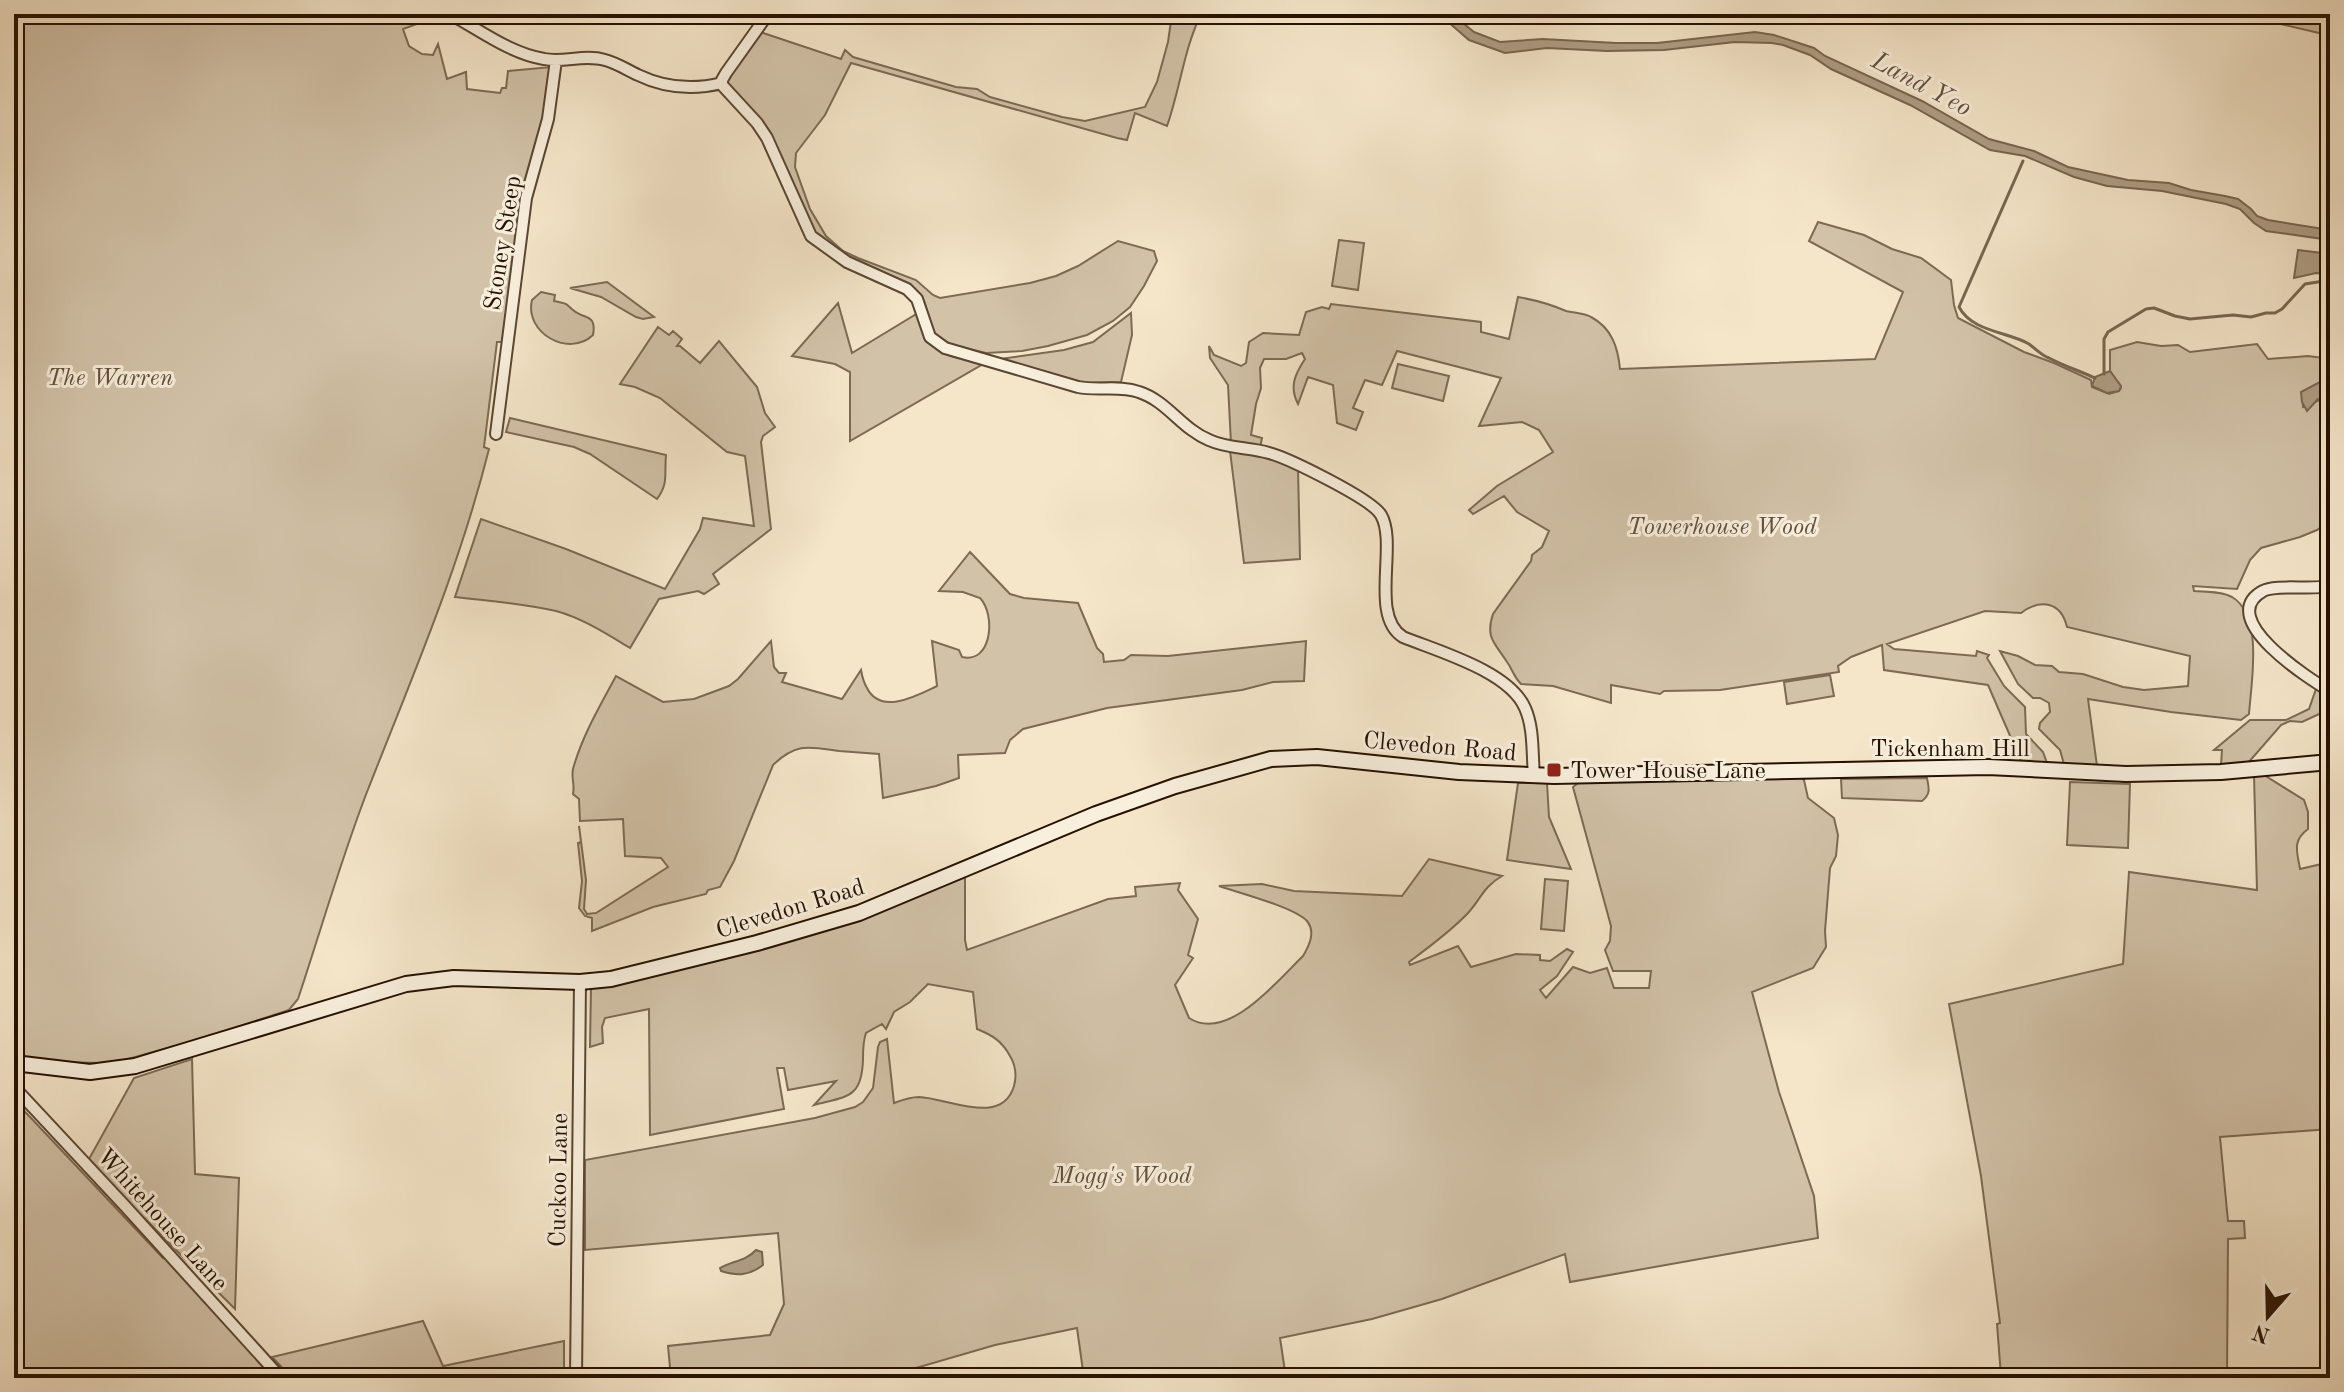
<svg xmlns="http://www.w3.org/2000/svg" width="2344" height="1392" viewBox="0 0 2344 1392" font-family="'Old Standard TT',serif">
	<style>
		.green { fill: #d2c2a8; stroke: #7c6a54; stroke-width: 2 }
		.water { fill: #af9e85; stroke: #786650; stroke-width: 2 }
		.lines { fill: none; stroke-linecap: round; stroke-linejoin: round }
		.stream { stroke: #786650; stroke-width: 3 }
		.street-casing { stroke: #5a4632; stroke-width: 14 }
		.secondary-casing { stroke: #261100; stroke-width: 18 }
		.street { stroke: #f8efdd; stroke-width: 10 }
		.secondary { stroke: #f8efdd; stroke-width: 14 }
		.poi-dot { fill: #8f2418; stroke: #f8efdd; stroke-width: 3 }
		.labels { text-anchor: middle; stroke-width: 6; stroke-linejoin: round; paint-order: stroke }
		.street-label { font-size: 24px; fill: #261100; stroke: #f8efdd }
		.park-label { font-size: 24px; font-style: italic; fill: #624f3b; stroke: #f8efdd }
		.poi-label { font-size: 24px; fill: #261100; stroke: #f8efdd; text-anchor: start }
		.water-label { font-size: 26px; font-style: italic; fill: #64503c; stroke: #f8efdd }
	</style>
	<rect width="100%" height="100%" fill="#f5e6ca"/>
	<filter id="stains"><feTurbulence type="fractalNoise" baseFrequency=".0025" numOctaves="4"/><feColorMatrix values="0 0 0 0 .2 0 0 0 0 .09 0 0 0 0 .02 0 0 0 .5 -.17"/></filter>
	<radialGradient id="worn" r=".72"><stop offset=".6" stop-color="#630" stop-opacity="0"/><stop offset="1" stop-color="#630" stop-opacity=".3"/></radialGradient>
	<path class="green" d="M14 14H184L189 24 201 14H429L446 19 436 23 422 22 403 29 409 46 422 54 433 55 438 44 447 79 466 72 467 89 500 93 502 88H506L508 71 551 67 548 100 502 342H497L484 447 489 449C459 569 412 677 367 792 341 859 321 930 298 999L289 1010 207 1037 121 1061 101 1063 55 1062 14 1055Z
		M1172 14H1201C1184 49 1180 89 1167 126L1135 113 1127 140 1117 138 851 63 825 115 796 153 795 167 810 209 826 236 843 251 858 258 916 280 933 295 940 298 1030 283 1056 276 1078 266 1118 241 1154 251 1157 261 1144 286 1130 307 1113 321 1087 335 1048 346 1022 351 986 353 953 345 939 339 934 333 924 301 914 288 865 268 814 235 782 161 725 83 760 32 841 59 845 50 853 57 956 87 977 89 990 97 1062 117 1085 121 1145 107 1157 82 1168 42Z
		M2238 14H2330V36L2319 33Z
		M1818 222 1864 235 1892 249 1921 258 1951 280 1954 305 1958 318 2024 352 2054 363 2091 380 2092 387 2109 394 2119 391 2121 388 2110 371V350L2137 342 2161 346 2178 345 2190 352 2257 344 2268 359 2308 356 2324 358 2320 383 2302 392 2303 407 2322 399 2330 420 2328 458 2323 483 2327 523 2317 530 2300 537 2261 548 2250 560 2237 589 2193 586 2194 591C2206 592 2221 591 2232 597 2264 616 2251 683 2249 714L2241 720 2171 712 2088 699 2097 766 2064 764 2060 750 2039 729 2040 723 2050 712 2049 703 2040 698H2033L2018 684 2000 651 2018 656 2035 665 2052 666 2059 672 2083 674 2123 687 2144 690 2188 686 2190 656 2067 627C2061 602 2041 598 2021 613L1985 611 1887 644 1894 649 1976 656 1977 651 1989 655 1987 658 2004 686 2025 707 2026 734 2043 752 2047 763 2021 761 1988 685 1884 670 1882 645 1851 657 1838 666 1839 672 1720 690 1664 691 1660 694 1611 685V703L1553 686 1521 684C1513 676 1513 670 1507 662 1495 643 1485 638 1493 614L1531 561 1532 555 1542 547 1549 531 1517 512 1504 496 1473 514 1469 510 1497 486 1553 452 1539 430 1522 422 1479 426 1501 378 1397 351 1382 385 1365 380 1353 408 1363 412 1356 430 1337 423 1333 385 1308 377 1298 404C1289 387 1295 374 1305 359L1302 353 1286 359H1264L1260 368 1261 388 1256 404 1251 435 1262 438 1260 448 1231 443 1228 385 1210 358 1209 346 1214 355 1241 366 1246 363 1249 342 1263 333 1299 335 1306 312 1322 307 1329 309 1331 304 1481 322V332L1509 339 1518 297C1535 300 1550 304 1566 311 1574 313 1584 313 1591 317 1612 328 1618 348 1620 369L1875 359 1903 292 1809 241Z
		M1339 240 1364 243 1358 290 1332 286Z
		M607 282 654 317 643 319 636 317 601 297 570 288Z
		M541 292 555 295 554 301C567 304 564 302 573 310 584 320 597 313 593 335 569 358 524 333 532 300Z
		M838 303 852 353 918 313C933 357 939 353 983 364L850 441V372L835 364 792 356Z
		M1131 313 1132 335 1121 382 1084 383 1000 359 1064 350 1093 342Z
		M658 327 669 335 673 331 682 339 677 346H680L700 363 719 341 757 387 765 413 775 427 763 436 761 442 771 529 713 574 719 584 704 594 698 591 659 599 630 648C607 634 582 618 556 611 523 603 489 601 455 597L481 519 566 549 665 589 700 529 703 518 754 526 745 456 727 452 660 398 635 387 620 384Z
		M1398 364 1449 376 1443 401 1392 388Z
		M510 418 666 455C664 474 669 483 657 499L590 454 574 447 506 432Z
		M1230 451 1262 456 1298 468 1300 559 1244 563Z
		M970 552 1010 594 1024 598 1078 603 1097 648 1103 654 1104 662 1124 660 1131 655 1168 656 1306 641 1304 681 1273 682 1242 690 1107 708 1023 729 1010 740 1005 753 958 755 959 778 936 786 883 798 879 754C866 753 852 752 839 751 810 747 797 742 773 765L734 861 720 887 708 890 706 894 653 907 592 931V918L585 916 579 908 582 881 578 843 581 842 579 826 586 880 584 909 587 914 596 913 668 867 661 858 625 856 623 819 580 821 579 799 573 794C575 785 571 777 573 769 582 736 600 706 616 676L663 702 694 699 729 686 738 679 771 641 774 667 779 673H786L782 682 842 699 861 670C862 676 864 683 867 688 881 716 918 695 937 686L932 641 959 650 962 657C992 664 996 615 980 598L963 592 939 591Z
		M1830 675 1834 696 1787 704 1784 682Z
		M2316 689 2330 696V709L2302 722 2290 721 2281 725 2248 763 2221 765 2222 750H2214L2250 720H2286L2309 709Z
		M2254 775H2264L2304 800 2308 812V829C2292 841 2297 851 2300 869L2330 862V1129L2220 1137 2228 1221H2244L2245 1238 2228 1239 2227 1378H1988L2001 1376 1997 1324 2000 1323 1981 1176 1949 1004 2123 964 2129 872 2257 890Z
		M1799 777 1804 780 1808 798 1834 818 1838 835 1836 856 1830 868 1825 931 1826 947 1813 968 1752 992 1779 1092 1814 1196 1818 1238 1570 1282 1565 1254 1442 1299 1372 1319 1280 1338 1286 1378H1084L1077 1328 995 1345 902 1372 900 1378H671L668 1346 770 1335 784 1304 778 1233 585 1250V1160L815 1118 855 1107 863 1102 873 1088 878 1047 880 1042 887 1039 894 1103C902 1100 910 1097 919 1097 948 1098 1002 1127 1014 1086 1017 1075 1016 1066 1010 1056 1002 1041 992 1035 977 1029L973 992 928 984 910 1002 894 1012 886 1029 882 1024 866 1033C863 1041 863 1049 863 1059 862 1099 847 1096 814 1105L836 1081 788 1090 784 1068H777L784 1109 650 1135 649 1009 605 1018 602 1027 603 1043 590 1047 591 987 690 967 794 938 862 917 965 877V940L967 950 1108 899 1136 896 1135 887 1180 883 1178 890 1198 919 1188 955 1193 958 1175 985 1189 1018C1228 1043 1278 980 1303 956 1309 946 1316 932 1307 921 1294 907 1239 893 1219 886L1262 884 1294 891 1402 896 1429 859 1502 876C1483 887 1481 899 1468 913 1452 930 1428 948 1409 962L1410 965 1458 946 1471 967 1516 954 1540 955V960L1550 961 1567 949 1573 952 1557 976 1540 990 1546 998 1573 967 1590 973 1607 968 1614 988H1649L1651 971H1613L1605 950 1610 941 1611 926 1573 787 1578 783Z
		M1927 778C1929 788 1931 794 1922 801L1842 798 1841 779Z
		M2070 782 2130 784 2128 848 2067 845Z
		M1518 783H1547L1549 817 1571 869 1507 860Z
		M1545 879 1568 881 1564 931 1541 929Z
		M192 1059 195 1174 239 1178 235 1309 130 1204 89 1159 134 1078Z
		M14 1100 163 1258 165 1256 275 1378H14Z
		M423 1321 443 1366 564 1341V1378H292L272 1357Z"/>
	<path class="water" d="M1439 14H1452L1474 32 1500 42 1543 39 1616 43H1657L1755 32 1774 35 1814 48 1825 56 1922 101 1989 139 2034 151 2068 167 2128 180 2169 183 2191 190 2225 196 2238 199 2251 209 2257 216 2268 220 2330 230V240L2266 231 2254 223 2240 209 2226 204 2162 191 2107 186 2074 177 2025 156 1990 150 1910 105 1831 69 1810 55 1783 45 1772 43 1735 42 1664 50 1607 51 1547 48 1505 53 1469 40Z
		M2298 250 2330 254V274L2316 273 2294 278Z
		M2328 306 2329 310 2325 317 2330 338 2321 384 2322 399H2318L2307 411 2302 402 2301 392 2320 382 2327 341 2322 322 2325 307Z
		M2110 371 2121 386 2119 391 2107 393 2092 386 2095 377Z
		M756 1250 762 1252 763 1265C749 1276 737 1276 721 1271L720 1268C732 1261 746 1261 756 1250Z"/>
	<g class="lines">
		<path class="stream" d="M2023 161 1959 307C1972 332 2009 332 2029 344 2036 349 2041 355 2049 358 2064 366 2080 371 2095 378
			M2104 374V339L2108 332 2146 309 2154 308 2175 316 2190 319 2233 315 2251 317 2266 313H2275L2282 309 2305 284 2324 281 2330 284"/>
		<g class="street-casing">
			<path id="street" d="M450 14C480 30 509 53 544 59 564 63 584 54 605 60 617 63 627 70 638 75 665 88 694 90 722 83
				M768 14 726 73 722 80V85L757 123 767 138 811 236 847 262 907 289 917 299 930 337 945 348 1078 387C1098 391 1120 385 1139 392 1167 401 1182 429 1209 440 1228 449 1249 447 1269 453 1288 458 1372 499 1381 515 1398 544 1369 616 1403 637 1437 651 1509 671 1525 708 1534 728 1532 754 1534 775
				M496 434 526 198 548 119 556 60
				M2330 586C2312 590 2275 584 2263 591 2214 618 2309 679 2330 691
				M14 1087 125 1206 281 1378
				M576 1378 580 982"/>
		</g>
		<g class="secondary-casing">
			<path id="secondary" d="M14 1063 90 1072 135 1066 406 984 454 978 580 982 611 979 757 943 859 913 1096 814 1175 786 1271 759 1317 757 1459 772 1554 776 1988 767 2126 774 2221 772 2330 762"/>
		</g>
		<use href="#street" class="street"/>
		<use href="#secondary" class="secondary"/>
	</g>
	<rect class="poi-dot" x="1546" y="762" width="16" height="16" rx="4"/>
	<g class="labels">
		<g class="street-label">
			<text transform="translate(502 243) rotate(-81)" y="8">Stoney Steep</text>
			<text transform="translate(1440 746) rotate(5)" y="8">Clevedon Road</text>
			<text x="1950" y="756">Tickenham Hill</text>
			<text transform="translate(790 908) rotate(-17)" y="8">Clevedon Road</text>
			<text transform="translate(558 1180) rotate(-89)" y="8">Cuckoo Lane</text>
			<text transform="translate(163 1219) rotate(48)" y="8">Whitehouse Lane</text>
		</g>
		<g class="park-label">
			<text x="110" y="385">The Warren</text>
			<text x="1722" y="534">Towerhouse Wood</text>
			<text x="1122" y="1183">Mogg's Wood</text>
		</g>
		<g class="poi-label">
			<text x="1570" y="778">Tower House Lane</text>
		</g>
		<g class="water-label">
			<text transform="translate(1922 83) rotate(28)" y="9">Land Yeo</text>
		</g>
	</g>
	<rect width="2344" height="1392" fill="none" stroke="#f5e6ca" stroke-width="48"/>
	<rect x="16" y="16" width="2312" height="1360" fill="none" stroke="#261100" stroke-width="4"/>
	<rect x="24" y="24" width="2296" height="1344" fill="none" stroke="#261100" stroke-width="2"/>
	<g transform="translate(2268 1316) rotate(200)" stroke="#f8efdd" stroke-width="6" paint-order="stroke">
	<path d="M0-6L14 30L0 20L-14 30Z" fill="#261100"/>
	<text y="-12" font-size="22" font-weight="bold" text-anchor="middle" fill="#261100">N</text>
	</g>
	<rect width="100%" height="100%" filter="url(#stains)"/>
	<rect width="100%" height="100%" fill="url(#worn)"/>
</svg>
